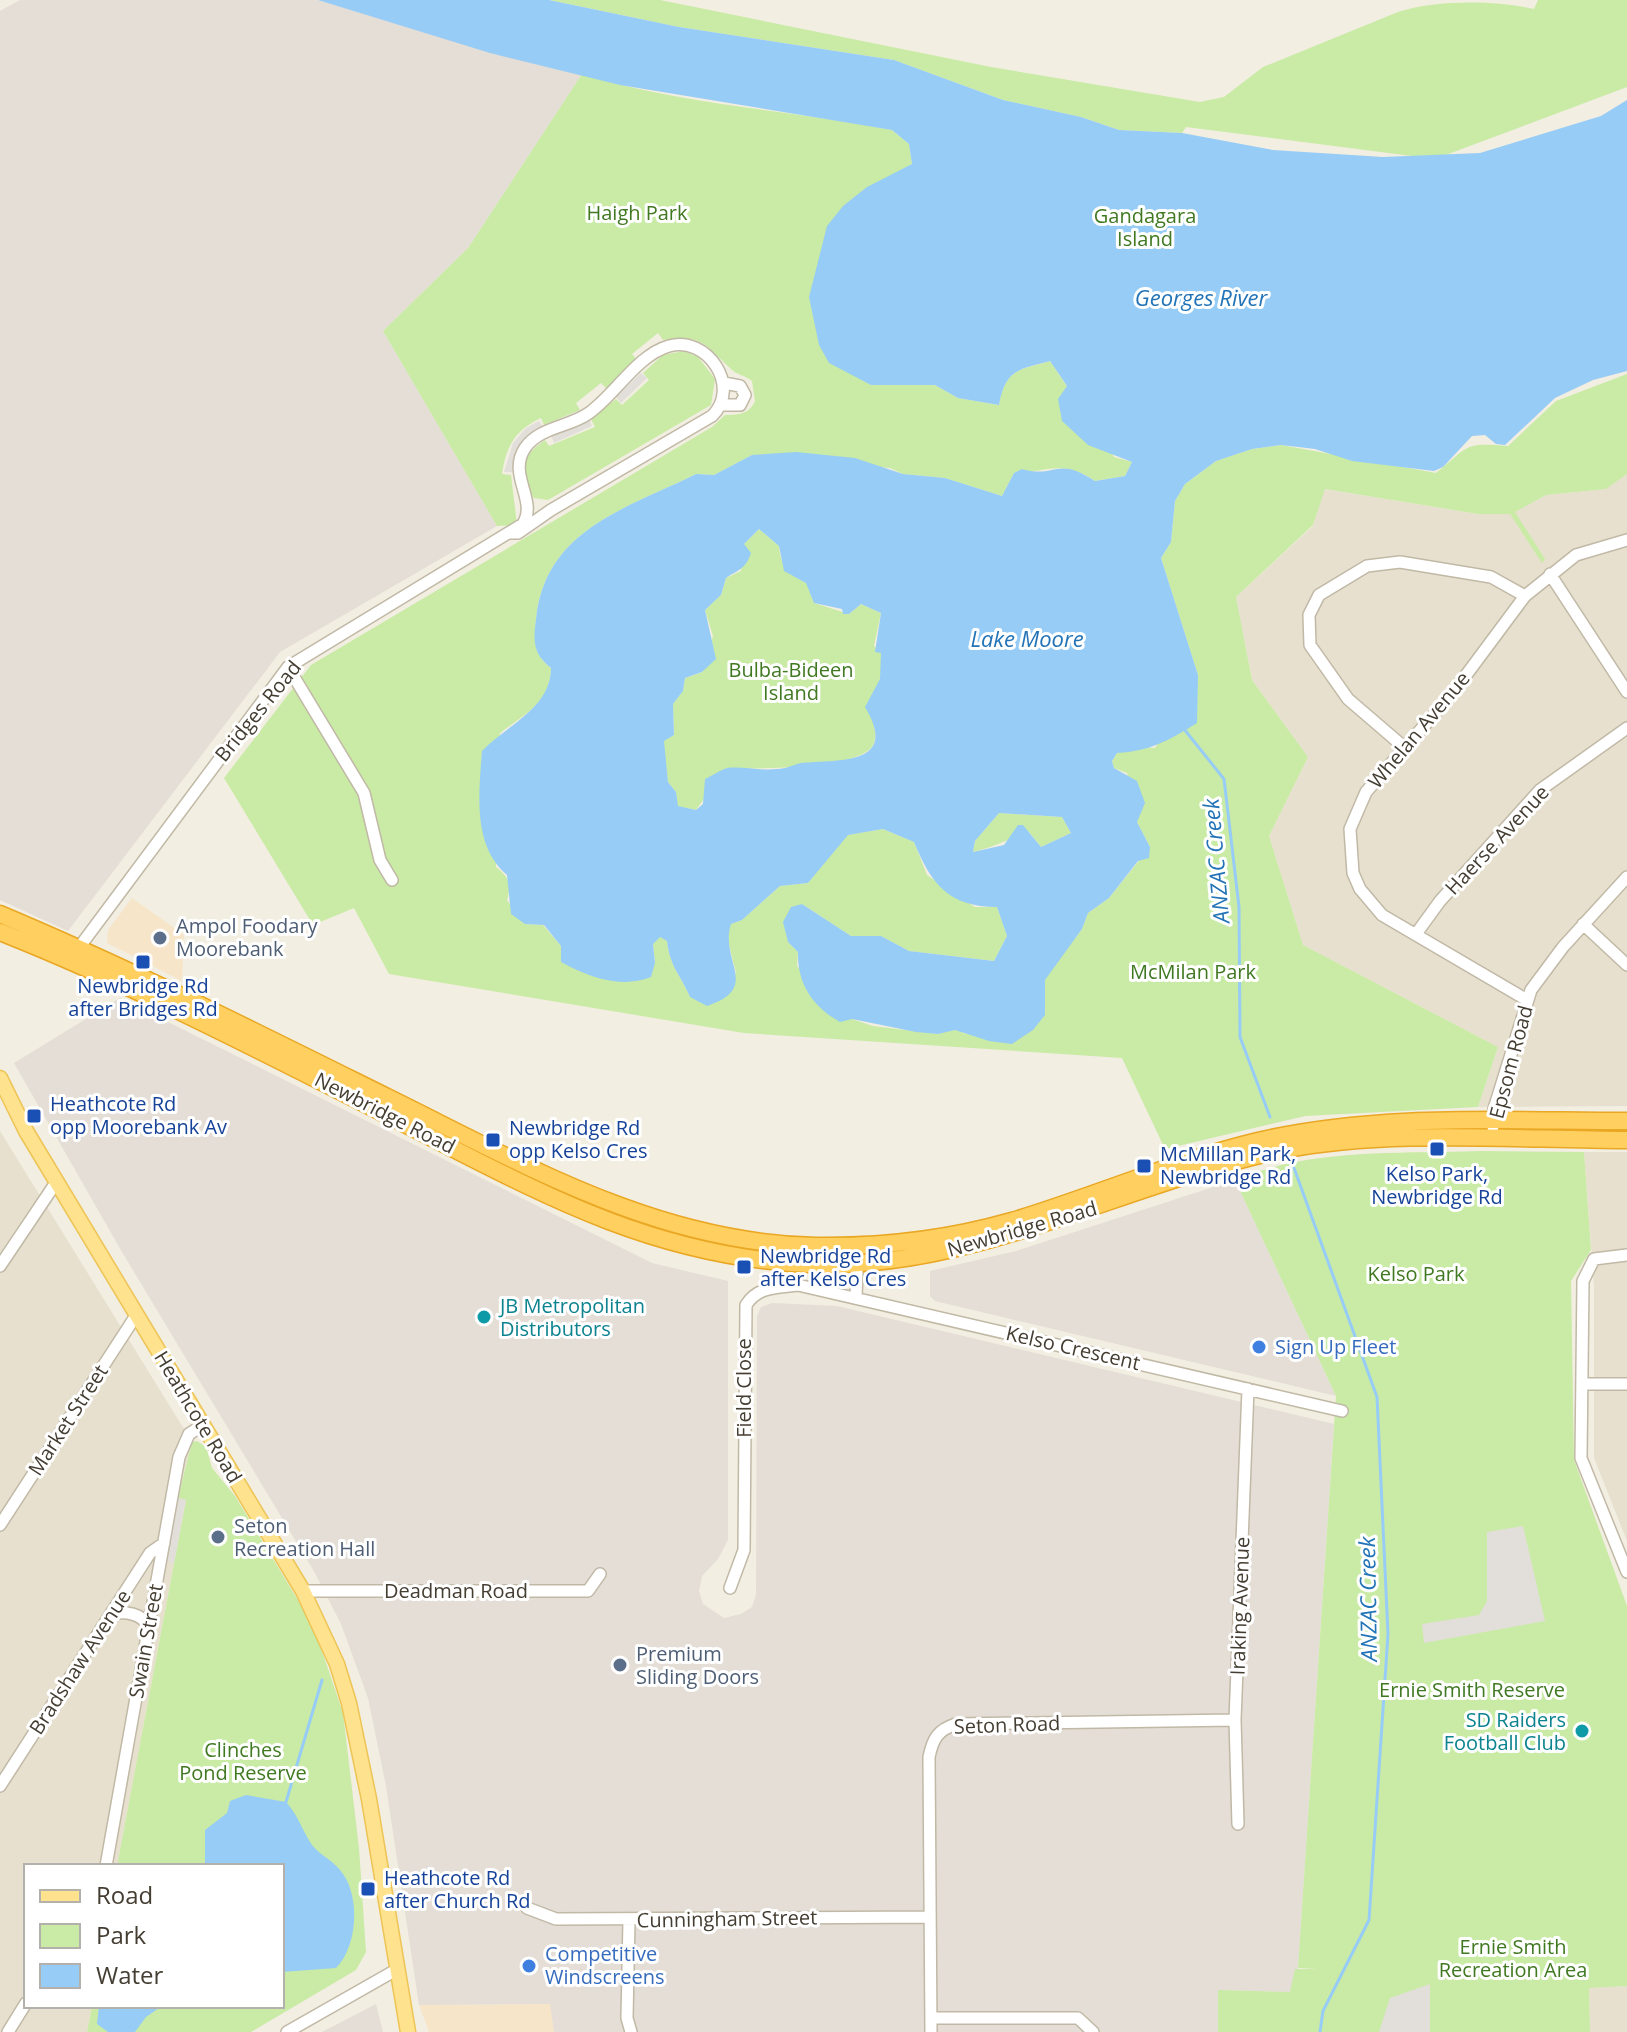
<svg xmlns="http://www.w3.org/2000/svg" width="1627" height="2032" viewBox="0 0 1627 2032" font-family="'Open Sans',sans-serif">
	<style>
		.residential { fill: #e7e0cf }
		.commercial { fill: #f7e5c9 }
		.industrial { fill: #e4ded7 }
		.green { fill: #c9eba5 }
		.parking { fill: #e2dfda }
		.water { fill: #97ccf6; fill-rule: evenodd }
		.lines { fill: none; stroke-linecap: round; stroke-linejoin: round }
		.stream { stroke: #97ccf6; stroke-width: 3 }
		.minor-casing { stroke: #c1b9a6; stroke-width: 14 }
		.major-casing { stroke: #edc455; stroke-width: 17 }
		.highway-casing { stroke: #e9a724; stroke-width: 19 }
		.minor { stroke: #fff; stroke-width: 11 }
		.major { stroke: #ffe28d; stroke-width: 14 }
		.highway { stroke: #ffcf5f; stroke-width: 16 }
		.service-dot { fill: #5c6f8a; stroke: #fff; stroke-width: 3 }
		.transit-dot { fill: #1a4fb4; stroke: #fff; stroke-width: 3 }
		.culture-dot { fill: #0f9aa8; stroke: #fff; stroke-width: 3 }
		.shop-dot { fill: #3f7fe0; stroke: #fff; stroke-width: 3 }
		.labels { text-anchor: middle; stroke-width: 6; stroke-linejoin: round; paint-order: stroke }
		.park-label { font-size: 20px; fill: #407921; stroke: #fff }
		.street-label { font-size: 20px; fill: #443d32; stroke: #fff }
		.service-label { font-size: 20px; fill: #4e5e75; stroke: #fff; text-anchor: start }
		.transit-label { font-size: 20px; fill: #164399; stroke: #fff; text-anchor: start }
		.culture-label { font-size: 20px; fill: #0d838f; stroke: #fff; text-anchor: start }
		.shop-label { font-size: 20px; fill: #366cbe; stroke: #fff; text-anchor: start }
		.water-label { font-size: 22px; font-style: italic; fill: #2374b7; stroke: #fff }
	</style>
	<rect width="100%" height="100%" fill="#f2eee1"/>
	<path class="residential" d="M1627 474V1106L1478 1107 1498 1047 1303 945 1269 836 1308 757 1252 680 1236 597 1313 526 1324 489 1478 514H1510L1545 559 1514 512 1546 495 1605 489Z
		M0 1131 192 1442 178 1498 186 1500 117 1866H26V2006H92L87 2032H0Z
		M1584 1152H1627V1541L1594 1458V1286Z
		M1627 1986V2032H1590L1589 1988Z"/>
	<path class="commercial" d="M132 898 184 935 182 981 107 943 108 930Z
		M551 2004 554 2032H429L419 2005Z"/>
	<path class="industrial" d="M20 0H318L582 74 468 248 383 331 497 526 280 652 68 931 0 900V11Z
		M120 998 652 1263 728 1281V1540L718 1559 702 1576 699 1591 703 1604 724 1618 741 1614 752 1607 756 1595 757 1316 761 1307 772 1303 837 1306 1334 1424 1298 1968 1290 1992 1219 1990 1218 2032H554L550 2004 419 2005 386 1786 368 1698 341 1624 315 1573 122 1252 14 1063Z
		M1235 1180 1336 1396 935 1301 930 1296V1271L1016 1251Z
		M376 2004 383 2032H322Z"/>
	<path class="green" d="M549 0H660L991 67 1200 102 1224 97 1263 67 1398 12C1435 0 1495 0 1534 9L1538 0H1627V87L1435 159 1186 127 1182 133 1119 130 1081 117 1003 100 894 60 679 27Z
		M582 74C683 105 789 110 892 130L909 144 912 164 891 176 809 297 815 319 871 385H935L958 398 999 405C1005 369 1019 370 1050 361L1114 457 1132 462 1125 476 1095 481C1063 459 1049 472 1014 473L1002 496 945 478 903 474 890 468 752 455 714 475 696 474C625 509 545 530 536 619 534 642 533 654 551 668 551 702 525 714 500 733L496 867C509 877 512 884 507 900L525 924 543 925 561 946 655 963 653 944 659 936 667 941C670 968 681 975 690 997L736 973 727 937 730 924 742 920 780 886 808 883 847 835 883 829 914 842 927 875 975 907H997L1007 936 994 961 909 951 881 936H851L802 904 788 942 798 952 797 966 852 1019 873 1026 938 1034 955 1029 966 1034 1044 1015V980L1082 929 1088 913 1109 898 1150 847 1137 822 1127 773 1114 768 1112 761 1117 753 1138 747 1155 748 1198 675 1161 558 1171 542 1175 501 1185 484 1216 461 1252 449 1281 445 1436 473C1469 447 1462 442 1508 446L1556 401 1627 374V474L1606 489 1546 495 1515 512 1545 559 1542 563 1510 514H1478L1325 489 1313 525 1236 597 1252 680 1308 757 1269 836 1303 945 1498 1047 1478 1107 1305 1116 1165 1149 1122 1058 744 1033 389 974 354 908 313 925 224 778 311 665 712 427 725 415C738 415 750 414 755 401L752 381C745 375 736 375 730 368 703 343 703 335 663 340L658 333 632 354 637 360 607 389 601 383 576 403 580 410 544 425 541 418C515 430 506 446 502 474L511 475 517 525 497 526 383 331 468 248Z
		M684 351 698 357 715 379 711 405 548 500 534 498C517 472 520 457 545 440L549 446 595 427 591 419 616 399 622 405 649 380 643 373 663 355Z
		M759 529 779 546C781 567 788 574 807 583L814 603 849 614 861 604 881 613 874 646 881 652C881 662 882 674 879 683 877 689 873 694 872 700 870 714 878 731 874 743 866 770 750 769 726 768L696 810 677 806 676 792 668 782 663 741 674 735 673 704 683 691 685 678 703 672 713 636 705 610 721 595 726 578 741 571 743 545Z
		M999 813 1062 817 1071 833 1041 847 1029 832C1009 839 994 847 973 852L975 841Z
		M1478 1151 1584 1152 1591 1250 1571 1281 1574 1460 1627 1606V1986L1589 1988 1590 2032H1218V1990L1290 1992 1295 1969H1318L1298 1968 1336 1396 1235 1180C1312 1148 1395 1154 1478 1151Z
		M197 1441 206 1447 212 1468 235 1496 302 1607 321 1648 343 1713 359 1848 366 1952 356 1970 251 2032H87L92 2006H282V1866H117L186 1500 178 1498 192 1442Z"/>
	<path class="parking" d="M641 373 647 378 621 403 616 397Z
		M589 419 592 426 554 443 551 435Z
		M539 421 543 427 522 444 512 472H504L513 443 526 428Z
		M172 1497 186 1500 174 1563 161 1560Z
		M1523 1526 1545 1621 1424 1643 1422 1624 1479 1615 1487 1601V1532Z
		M1430 1984V2032H1379L1390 1998Z"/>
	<path class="water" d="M318 0H549L679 27 894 60 1003 100 1081 117 1119 130 1182 133 1273 150 1383 157 1480 153 1601 116 1627 100V371L1593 380 1555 398 1505 445 1496 444 1485 435 1472 436 1443 467 1434 471 1352 461 1315 449 1281 445 1252 449 1216 461 1185 484 1175 501 1171 542 1161 558 1198 675 1197 723C1168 741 1150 751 1117 753L1112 761 1114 768 1137 781 1145 803 1137 822 1150 847 1149 858 1138 861 1109 898 1088 913 1082 929 1045 980V1015L1033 1030 1012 1044 989 1041 955 1030 938 1034 916 1032 852 1019 840 1022C813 1007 797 984 798 952L788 942 783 922 791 907 802 904 851 936H881L909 951 994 961 1007 936 997 907C949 907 931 884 914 842L883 829 848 835 808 883 780 886 742 920 731 924C719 961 762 988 707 1006L690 997C681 975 670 968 667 941L660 937 653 944 655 963 651 977C620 989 589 977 561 962V946L544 925 525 924 511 914 507 875C472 846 479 792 482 751 507 725 551 708 551 668 533 654 533 642 536 619 545 530 625 509 696 474L714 475 752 455 796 452 855 458 903 474 945 478 1002 496 1014 473 1022 469C1056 479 1056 455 1095 481L1125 476 1132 462 1088 445 1062 421 1058 399 1067 386 1050 361C1019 369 1005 370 999 405L958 398 935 385H871L829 363 819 345 809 297 827 226 843 206 867 187 912 164 909 144 892 130 620 85 490 53ZM759 529 779 546 784 571 806 583 814 603 842 609 843 614H849L861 604 881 613 875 652 881 653 880 679 865 707C901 767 835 759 801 763 793 765 785 769 777 769 761 771 743 766 727 768 720 770 712 776 705 779L703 804 696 810 678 806 676 792 668 782 664 741 674 735 673 704 683 691 685 678 702 672 716 659 705 610 721 595 726 578C738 570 746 569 751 553L744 544ZM999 813 1062 817 1071 833 1041 847 1023 825H1018L1004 845 973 852 975 841Z
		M246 1795 286 1802C298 1815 302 1830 312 1845 320 1855 332 1860 340 1870 361 1894 358 1946 336 1968L282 1972V1866H205V1830L227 1813 230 1801Z
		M99 2006H162L146 2017 135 2032H108L97 2024Z"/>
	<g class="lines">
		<path class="stream" d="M1184 729 1224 779 1239 907 1240 1037 1270 1117
			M1294 1168 1377 1397 1388 1634 1369 1920 1323 2011 1320 2032
			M286 1802 322 1680"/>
		<g class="minor-casing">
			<path id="minor" d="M721 405H740L745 395 740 386 724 383
				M1550 574 1627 692
				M288 667 364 793 380 860 392 880
				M1405 748 1348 699 1310 645 1309 615 1319 595 1367 566 1400 562 1491 577 1525 596
				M1583 924 1627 965
				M1416 934 1440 901 1540 790 1627 728
				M75 953 288 667 523 524C538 500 507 475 525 448 539 427 570 427 589 413 615 395 637 355 669 346 707 335 742 387 712 416L551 510 518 533H511
				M1527 1000 1382 915 1360 889 1353 873 1350 829 1366 792 1452 694 1525 596 1576 555 1627 540
				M1493 1127 1494 1109 1531 990 1563 947 1627 877
				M1627 1255 1594 1259 1583 1281 1581 1458 1627 1572
				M0 1266 57 1181
				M856 1298 858 1245
				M1582 1384H1627
				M0 1525 137 1314
				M730 1588 744 1550 746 1305C758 1286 777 1288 798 1285L1342 1411
				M303 1591H588L600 1574
				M111 1614C125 1611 142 1613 149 1627
				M0 1786 150 1553 164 1543
				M1238 1824 1235 1720 1248 1389
				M106 1866 179 1457 189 1434 203 1425
				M527 1908 556 1919 930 1917
				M629 1920 627 2018 631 2032
				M931 2018H1078L1093 2032
				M8 2032 26 2003
				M287 2032 396 1970
				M931 2032 929 1757C933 1738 938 1730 956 1724L1235 1720"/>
		</g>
		<g class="major-casing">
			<path id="major" d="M0 1078 26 1131 303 1591 337 1664 349 1703 369 1799 408 2032"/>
		</g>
		<g class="highway-casing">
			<path id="highway" d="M0 914C133 970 260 1034 389 1098 527 1166 659 1243 816 1246 882 1247 949 1239 1012 1221 1095 1196 1174 1161 1258 1141 1378 1113 1505 1121 1627 1121
				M0 932C136 986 266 1054 397 1120 530 1187 638 1251 791 1263 966 1277 1116 1184 1283 1150 1390 1129 1518 1140 1627 1140"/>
		</g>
		<use href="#minor" class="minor"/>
		<use href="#major" class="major"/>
		<use href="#highway" class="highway"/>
	</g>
	<g class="service-dot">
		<circle cx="160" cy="938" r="8"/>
		<circle cx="218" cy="1537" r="8"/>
		<circle cx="620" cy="1665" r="8"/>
	</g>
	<g class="transit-dot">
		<rect x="135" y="954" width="16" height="16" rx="4"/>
		<rect x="26" y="1108" width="16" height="16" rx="4"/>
		<rect x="485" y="1132" width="16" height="16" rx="4"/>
		<rect x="1429" y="1141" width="16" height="16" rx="4"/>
		<rect x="1136" y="1158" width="16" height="16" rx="4"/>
		<rect x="736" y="1259" width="16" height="16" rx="4"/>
		<rect x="360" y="1881" width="16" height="16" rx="4"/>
	</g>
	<g class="culture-dot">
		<circle cx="484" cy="1317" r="8"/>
		<circle cx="1582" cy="1731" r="8"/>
	</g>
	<g class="shop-dot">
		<circle cx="1259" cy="1347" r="8"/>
		<circle cx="529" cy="1966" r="8"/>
	</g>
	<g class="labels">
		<g class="park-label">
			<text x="637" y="220">Haigh Park</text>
			<text x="1145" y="223">Gandagara<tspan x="1145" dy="23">Island</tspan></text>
			<text x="791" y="677">Bulba-Bideen<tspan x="791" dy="23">Island</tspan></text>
			<text x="1193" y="979">McMilan Park</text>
			<text x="1416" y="1281">Kelso Park</text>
			<text x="1472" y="1697">Ernie Smith Reserve</text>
			<text x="243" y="1757">Clinches<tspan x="243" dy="23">Pond Reserve</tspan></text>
			<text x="1513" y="1954">Ernie Smith<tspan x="1513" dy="23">Recreation Area</tspan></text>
		</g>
		<g class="street-label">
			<text transform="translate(258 711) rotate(-51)" y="7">Bridges Road</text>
			<text transform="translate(1419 730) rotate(-50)" y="7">Whelan Avenue</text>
			<text transform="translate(1497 840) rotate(-47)" y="7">Haerse Avenue</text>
			<text transform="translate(1511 1062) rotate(-75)" y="7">Epsom Road</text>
			<text transform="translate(385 1113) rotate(27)" y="7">Newbridge Road</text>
			<text transform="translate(1022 1229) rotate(-16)" y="7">Newbridge Road</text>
			<text transform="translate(1073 1348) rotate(13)" y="7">Kelso Crescent</text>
			<text transform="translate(744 1388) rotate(-90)" y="7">Field Close</text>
			<text transform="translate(198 1417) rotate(59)" y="7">Heathcote Road</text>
			<text transform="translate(68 1420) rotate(-57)" y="7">Market Street</text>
			<text x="456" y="1598">Deadman Road</text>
			<text transform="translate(1240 1606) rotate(-88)" y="7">Iraking Avenue</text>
			<text transform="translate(146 1641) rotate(-80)" y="7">Swain Street</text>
			<text transform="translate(80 1662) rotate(-57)" y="7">Bradshaw Avenue</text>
			<text transform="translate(1007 1725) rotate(-2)" y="7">Seton Road</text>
			<text transform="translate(727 1919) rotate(-1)" y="7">Cunningham Street</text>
		</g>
		<g class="service-label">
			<text x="176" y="933">Ampol Foodary<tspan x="176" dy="23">Moorebank</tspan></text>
			<text x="234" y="1533">Seton<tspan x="234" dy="23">Recreation Hall</tspan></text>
			<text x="636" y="1661">Premium<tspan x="636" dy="23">Sliding Doors</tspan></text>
		</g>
		<g class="transit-label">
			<text x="143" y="993" text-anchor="middle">Newbridge Rd<tspan x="143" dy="23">after Bridges Rd</tspan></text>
			<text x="50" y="1111">Heathcote Rd<tspan x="50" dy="23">opp Moorebank Av</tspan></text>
			<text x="509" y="1135">Newbridge Rd<tspan x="509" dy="23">opp Kelso Cres</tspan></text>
			<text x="1160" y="1161">McMillan Park,<tspan x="1160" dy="23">Newbridge Rd</tspan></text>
			<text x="1437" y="1181" text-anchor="middle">Kelso Park,<tspan x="1437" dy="23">Newbridge Rd</tspan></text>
			<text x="760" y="1263">Newbridge Rd<tspan x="760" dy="23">after Kelso Cres</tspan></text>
			<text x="384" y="1885">Heathcote Rd<tspan x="384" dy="23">after Church Rd</tspan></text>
		</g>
		<g class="culture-label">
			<text x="500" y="1313">JB Metropolitan<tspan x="500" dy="23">Distributors</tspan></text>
			<text x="1566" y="1727" text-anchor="end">SD Raiders<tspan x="1566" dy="23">Football Club</tspan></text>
		</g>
		<g class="shop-label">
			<text x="1275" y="1354">Sign Up Fleet</text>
			<text x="545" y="1961">Competitive<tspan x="545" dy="23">Windscreens</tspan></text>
		</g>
		<g class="water-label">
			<text x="1201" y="306">Georges River</text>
			<text x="1027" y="647">Lake Moore</text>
			<text transform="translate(1216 861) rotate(-95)" y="8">ANZAC Creek</text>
			<text transform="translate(1368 1599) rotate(-91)" y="8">ANZAC Creek</text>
		</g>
	</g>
	<rect x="24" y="1864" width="260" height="144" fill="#ffffff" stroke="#b4b1ad" stroke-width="2"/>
	<rect x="40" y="1890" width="40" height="12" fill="#ffe28d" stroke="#b4b1ad" stroke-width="2"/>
	<text x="96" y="1904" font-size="24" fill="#443d32">Road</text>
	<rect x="40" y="1924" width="40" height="24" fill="#c9eba5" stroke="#b4b1ad" stroke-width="2"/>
	<text x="96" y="1944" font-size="24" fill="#443d32">Park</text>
	<rect x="40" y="1964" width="40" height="24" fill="#97ccf6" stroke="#b4b1ad" stroke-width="2"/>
	<text x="96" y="1984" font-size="24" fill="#443d32">Water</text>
</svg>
